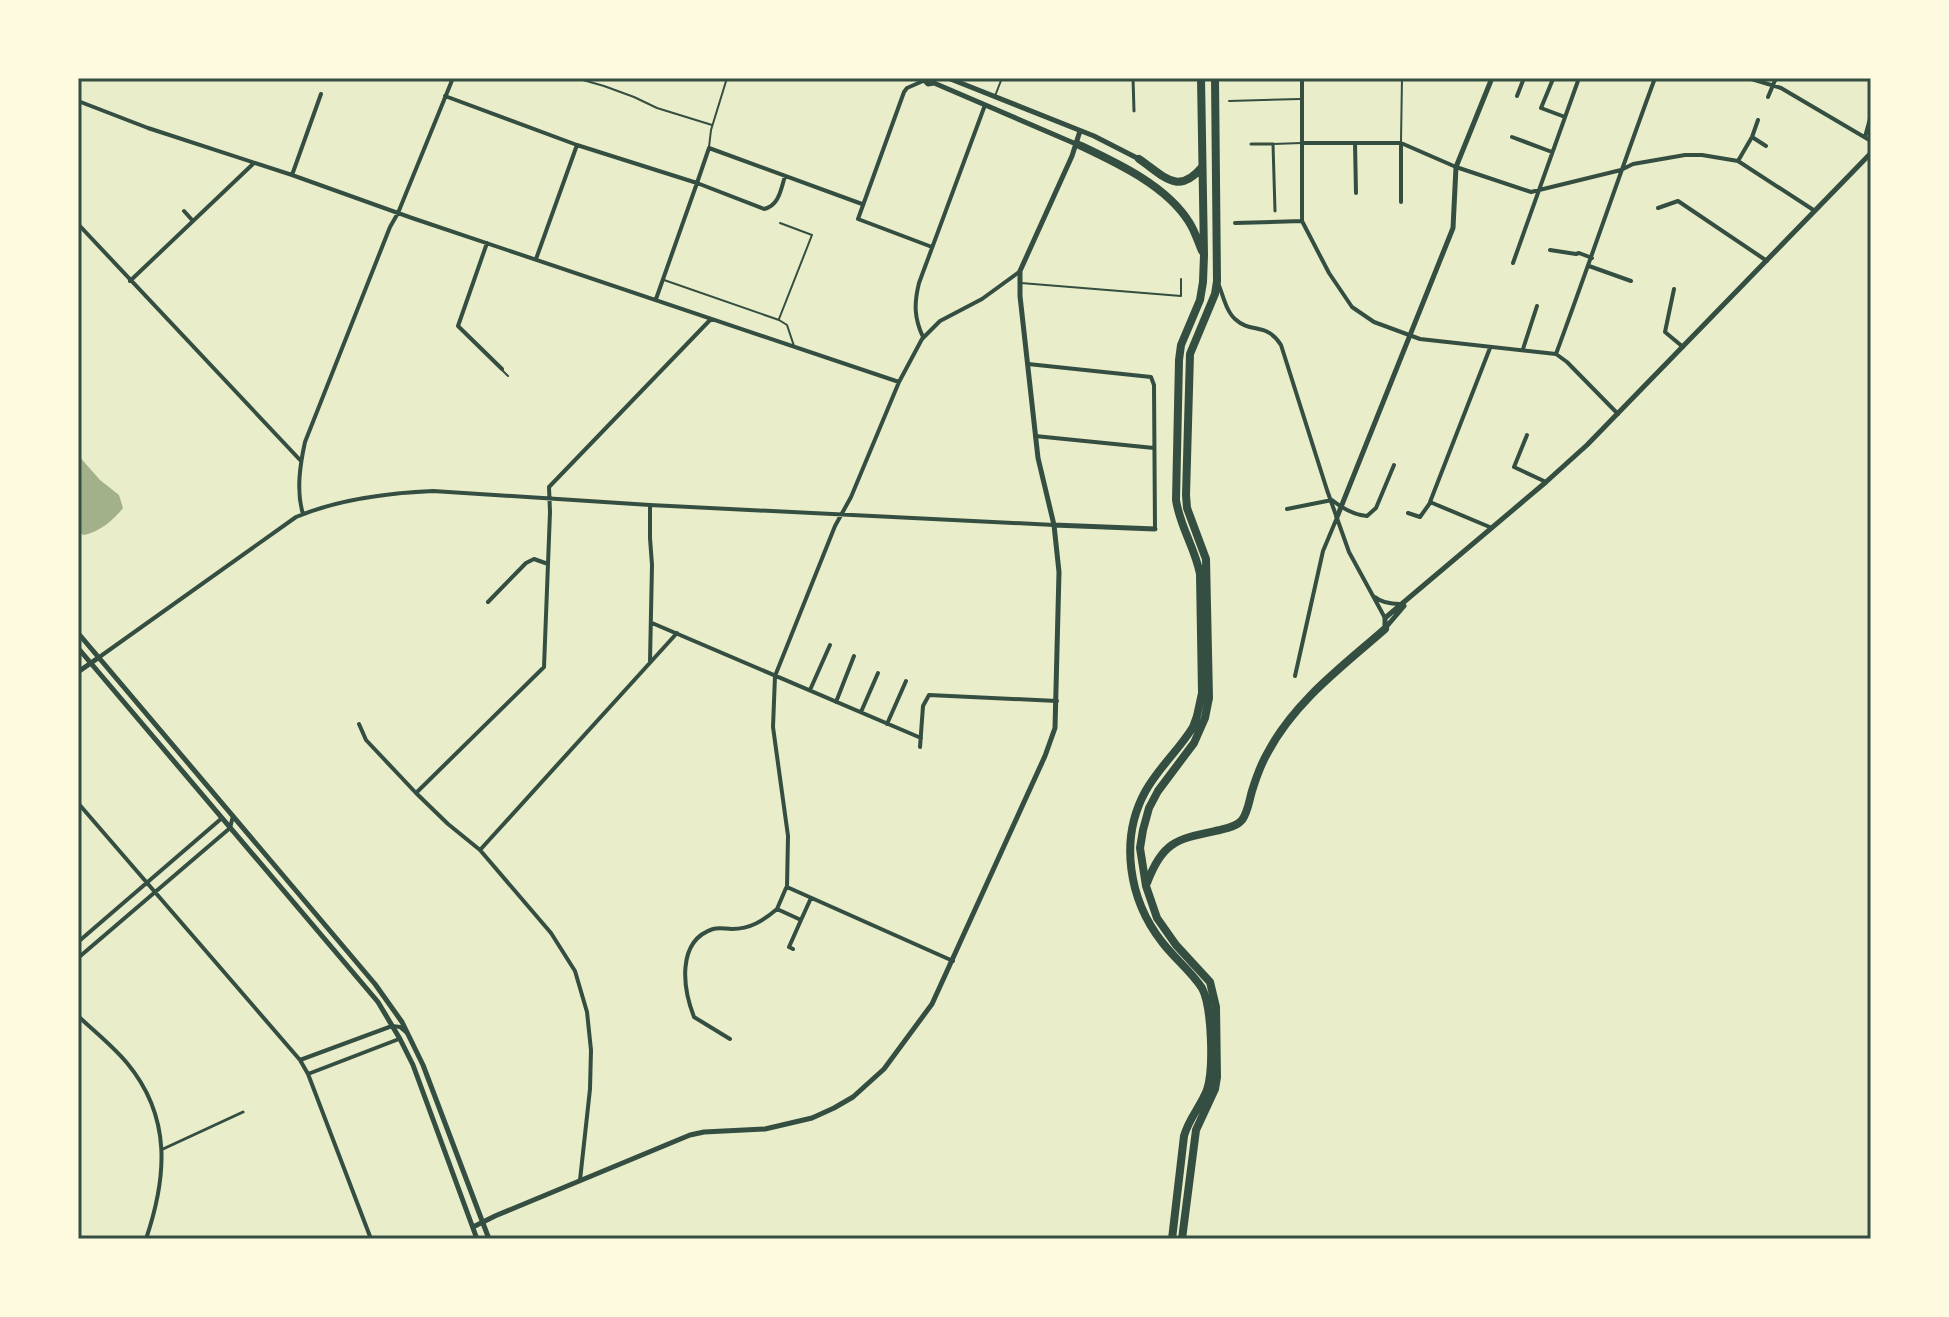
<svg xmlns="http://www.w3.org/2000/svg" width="1949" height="1317" viewBox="0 0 1949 1317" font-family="Lato,sans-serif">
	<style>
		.water { fill: #a3b18a }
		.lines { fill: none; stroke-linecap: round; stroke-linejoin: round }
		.service { stroke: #344e41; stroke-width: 2 }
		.pedestrian { stroke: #344e41; stroke-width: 3 }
		.minor { stroke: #344e41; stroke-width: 4 }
		.tertiary { stroke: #344e41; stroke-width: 5 }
		.motorway { stroke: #344e41; stroke-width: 8 }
		.neatline { fill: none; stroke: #344e41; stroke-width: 3 }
	</style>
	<rect width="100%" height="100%" fill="#e9edc9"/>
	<path class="water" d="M78 455 100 480 119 495 123 508C114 520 99 532 84 535L78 532Z"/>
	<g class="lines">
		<path class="service" d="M576 78 604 86 634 97 657 108 712 125
			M995 96 1002 78
			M1229 101 1300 99
			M1401 141 1402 78
			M1273 144 1301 143
			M709 147 711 130 727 78
			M664 280 779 320 787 325 794 346
			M1021 283 1181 296V279
			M779 319 812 235 780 223
			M502 370 508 376"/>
		<path class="pedestrian" d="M1133 78 1134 111
			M1251 144H1273L1275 211
			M163 1149 243 1112"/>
		<path class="minor" d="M1302 78V221L1329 273 1352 307 1374 322 1420 339 1556 354 1567 362 1618 414
			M1748 78 1781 88 1871 141
			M1553 79 1541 108 1565 117
			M923 81 907 88 904 92 858 219 932 247
			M445 96 577 145
			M1517 96 1524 78
			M1768 97 1776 78
			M78 101 148 128 292 175 412 218 899 382
			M1512 137 1552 152
			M1752 137 1766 146
			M1865 137 1871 115
			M1303 143H1401L1456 167 1531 192 1621 170 1633 164 1685 155H1702L1738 161 1815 211
			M1355 143 1356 193
			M1401 143V202
			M1738 161 1752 137 1758 120
			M292 175 321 94
			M785 176C781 189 779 206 764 209L697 183 709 148 862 204
			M1658 208 1678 201 1767 261
			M184 211 193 221
			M1235 223 1302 221
			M78 224 301 461
			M487 243 458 326 502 369
			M1550 250 1576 254 1579 253 1592 258
			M536 259 577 145 697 183 656 299
			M1513 263 1579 78
			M1589 266 1631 281
			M130 281 254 163
			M1218 283C1223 295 1226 311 1235 319 1251 334 1267 322 1281 345L1327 490 1349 552 1385 618
			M1674 289 1665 332 1683 347
			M923 337C914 318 914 303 919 283L985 105
			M1490 348 1430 502 1492 528
			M1523 349 1537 306
			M1556 354C1590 262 1621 170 1655 78
			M1028 364 1151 377 1154 385 1155 529
			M1527 435 1514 467 1546 482
			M1035 436 1154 448
			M1287 509 1332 500C1342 508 1354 515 1367 516L1376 508 1394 465
			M1408 513 1420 517 1430 503
			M303 514C296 491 300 465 305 442L390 227 398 213 453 78
			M1375 597C1382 603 1391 604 1400 604
			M488 602 526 563 534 559 548 564
			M652 623 921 738
			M98 658 296 517C339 499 387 493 433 491L650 505 1054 525
			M650 661 652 565 650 538V506
			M1295 676 1323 551 1336 520
			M810 690 830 645
			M836 702 854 656
			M861 712 878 673
			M359 724 366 740 416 793 448 824 480 850 551 933 575 971 587 1012 591 1050 590 1089 580 1180
			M887 724 906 681
			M920 747 923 706 929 695 1057 701
			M416 793 544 667 550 512 549 487 711 319
			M78 803 300 1060 308 1074 371 1239
			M480 850 677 633
			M786 888 777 909 801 920 811 898
			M78 942 222 818
			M793 949 789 947 801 920
			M78 958 230 828 233 816
			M953 961 787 887 788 836 773 727 775 676 835 526 851 497 899 382 922 339 940 321 982 299 1019 272
			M78 1016C94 1031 113 1046 127 1063 172 1117 167 1177 146 1239
			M730 1039 694 1017C683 989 676 941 713 929 720 927 725 929 732 929 750 929 763 921 777 909
			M300 1060 392 1026 400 1027 407 1033
			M308 1074 399 1039"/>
		<path class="tertiary" d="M922 78 928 84 934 83 1076 144
			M948 78 1094 136 1139 159
			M1337 517 1453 228 1456 167 1492 78
			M1054 525 1155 529
			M1387 626 1404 606
			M1385 629V618L1546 482 1587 445 1871 153
			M78 633 375 984 402 1022 423 1065 489 1239
			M78 648 378 1002 400 1039 413 1065 477 1239
			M78 672 98 658
			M473 1227 495 1216 690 1135 704 1132 765 1129 812 1118 834 1108 853 1097 884 1069 932 1004 1045 756 1055 728 1059 572 1054 525 1038 458 1020 296V271L1072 156 1080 131"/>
		<path class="motorway" d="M1077 144C1115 162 1166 185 1189 222 1195 231 1198 242 1202 251
			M1139 159C1164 176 1178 196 1202 167
			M1147 883C1163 840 1178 839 1220 830 1228 828 1237 826 1242 820 1248 812 1249 801 1252 791 1256 778 1261 764 1268 752 1295 701 1343 666 1385 629
			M1172 1239 1184 1136C1189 1118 1201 1106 1207 1090 1214 1069 1212 1007 1202 988 1191 971 1174 958 1162 942 1129 900 1119 840 1145 792 1158 768 1179 750 1193 727L1197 716 1202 693 1200 574C1195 548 1180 527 1176 500L1179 360 1181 345 1200 300 1203 282 1204 255 1201 78
			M1182 1239 1196 1130 1215 1089 1217 1077 1216 1007 1210 982 1176 945 1157 918 1146 886 1140 848 1143 830 1149 808 1158 791 1194 743 1205 718 1209 698 1206 559 1187 508 1186 495 1190 354 1215 294 1217 281 1215 78"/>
	</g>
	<rect width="1949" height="1317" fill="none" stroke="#fefae0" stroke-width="160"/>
	<rect x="80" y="80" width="1789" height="1157" class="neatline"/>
</svg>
